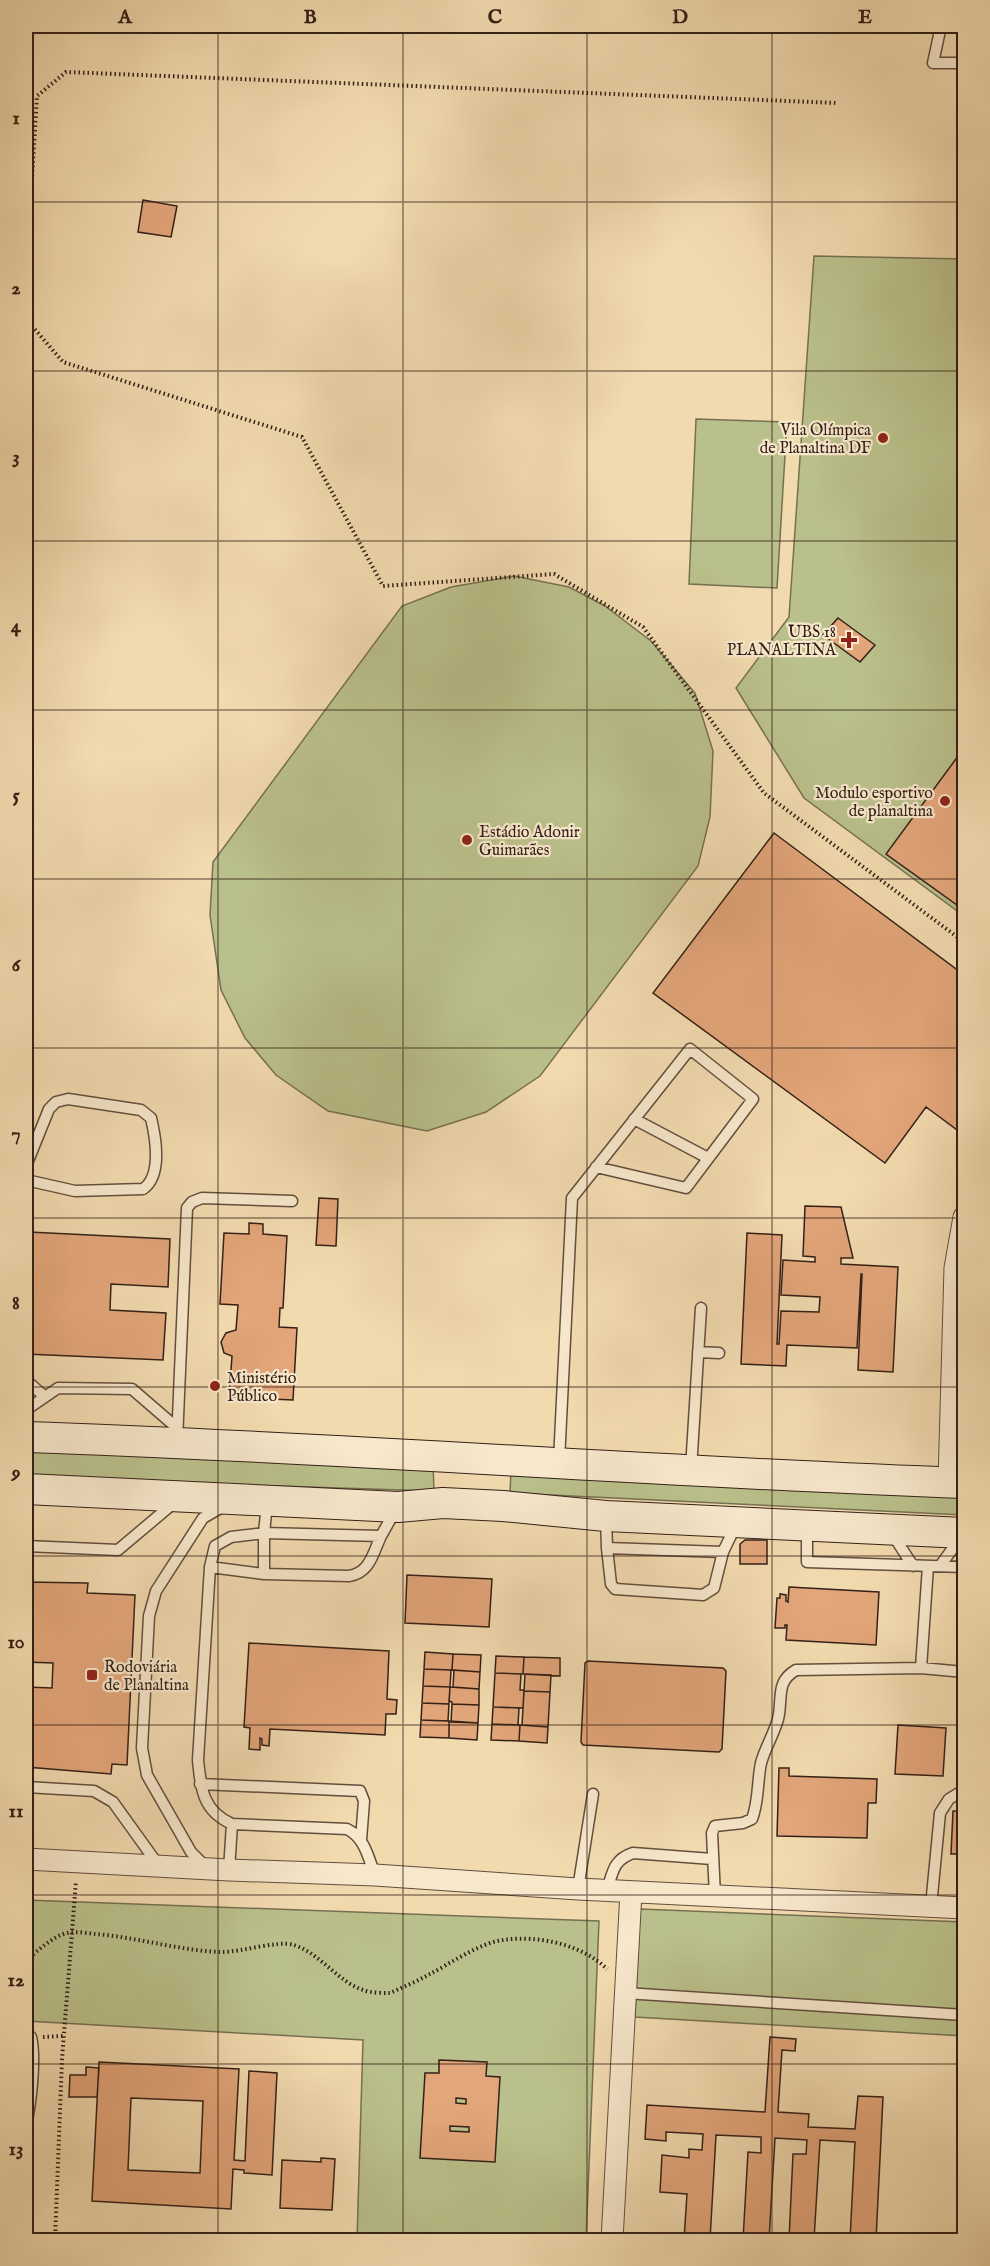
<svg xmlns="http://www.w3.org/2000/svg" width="990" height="2266" viewBox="0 0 990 2266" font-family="'IM FELL English',serif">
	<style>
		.green { fill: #bac08b; stroke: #767051; stroke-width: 1.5 }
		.building { fill: #e3a57a; stroke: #332017; stroke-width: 1.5; fill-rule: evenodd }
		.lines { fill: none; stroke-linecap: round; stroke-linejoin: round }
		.lane-casing { stroke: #634e3d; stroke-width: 13 }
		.street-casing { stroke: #634e3d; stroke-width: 23 }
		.secondary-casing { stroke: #332017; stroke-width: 32 }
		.path { stroke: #332017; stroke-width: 4; stroke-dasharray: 1.5 3; stroke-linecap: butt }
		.lane { stroke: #f7e7cb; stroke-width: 10 }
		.street { stroke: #f7e7cb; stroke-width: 21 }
		.secondary { stroke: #f7e7cb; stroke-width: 30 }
		.grid { fill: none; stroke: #332017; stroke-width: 1.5; stroke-opacity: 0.55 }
		.poi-dot { fill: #8f2418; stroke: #f7e7cb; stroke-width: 2 }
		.labels { text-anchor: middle; stroke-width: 4.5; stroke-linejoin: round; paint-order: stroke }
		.poi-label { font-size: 16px; fill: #332017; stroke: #f7e7cb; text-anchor: end }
		.neatline { fill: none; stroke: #332017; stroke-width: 2 }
		.grid-label { font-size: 20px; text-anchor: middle; font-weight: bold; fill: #332017 }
	</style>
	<rect width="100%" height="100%" fill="#f2daaf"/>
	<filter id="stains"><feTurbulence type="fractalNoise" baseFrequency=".00333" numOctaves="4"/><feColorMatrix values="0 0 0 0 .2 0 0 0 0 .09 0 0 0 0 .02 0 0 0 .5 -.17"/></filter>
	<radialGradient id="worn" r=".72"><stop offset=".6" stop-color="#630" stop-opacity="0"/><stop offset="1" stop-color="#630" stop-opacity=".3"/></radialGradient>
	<path class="green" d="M814 256 964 259V916L804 798 736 688 789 617Z
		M696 419 787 422 777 588 689 584Z
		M514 576 569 587 605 606 651 641 695 693 713 751 710 817 698 866 540 1076 486 1112 427 1131 328 1111 276 1075 245 1038 221 990 210 915 213 862 402 606 451 587Z
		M26 1447 433 1464 434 1491 26 1478Z
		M511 1469 964 1492V1515L510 1493Z
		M26 1900 599 1921 586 2240H357L363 2040 26 2021Z
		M640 1909 964 1922V2036L635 2017Z"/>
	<path class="building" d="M143 200 177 206 171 237 138 232Z
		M838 618 875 645 860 662 823 635Z
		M964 748V910L886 854Z
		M774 833 964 975V1124L960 1132 926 1107 885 1163 653 993Z
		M319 1198 338 1199 336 1246 316 1245Z
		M805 1206 841 1207 853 1258H841V1264L898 1267 893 1372 858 1370 862 1274H861L857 1348 787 1345 786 1366 741 1364 747 1233 782 1235 777 1344H779L781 1311 819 1312 820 1297 781 1295 783 1260 815 1262V1257L803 1256Z
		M249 1223 263 1224V1234L287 1236 283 1308H280L279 1327 297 1328 293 1400 229 1397 232 1356 224 1353 221 1342 226 1333 236 1330 238 1305 220 1304 224 1233 249 1234Z
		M29 1232 170 1239 168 1287 111 1284 110 1310 166 1313 163 1360 26 1354V1306H28L29 1280H26Z
		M745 1540H767V1564H740V1544Z
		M407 1575 492 1579 489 1627 405 1623Z
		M26 1582 88 1583 87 1593 135 1595 127 1765 112 1764 111 1774 26 1767V1687L52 1688 53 1663 26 1662Z
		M789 1587 879 1592 876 1645 786 1640 787 1625H785V1628H775L777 1598H780V1594L786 1595V1601L788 1602Z
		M249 1643 389 1651 387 1699 397 1700 396 1714H386L385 1735 270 1729 269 1746 262 1745V1739L260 1738V1750L249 1749 250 1728 244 1727Z
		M425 1652 453 1654 452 1670 424 1669Z
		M453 1654 481 1655 480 1672 452 1670Z
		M496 1656 524 1657 523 1674 495 1673Z
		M524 1657 560 1658V1676L523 1674Z
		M588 1661 723 1668 726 1671 722 1749 719 1752 583 1745 581 1742 585 1663Z
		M424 1669 451 1670 450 1687 423 1686Z
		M454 1670 480 1672 479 1689 453 1687Z
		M495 1673 521 1674 520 1690H524L523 1708 493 1707Z
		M525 1674 551 1675 550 1692 524 1691Z
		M423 1686 450 1687 449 1704 422 1703Z
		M450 1687 479 1689V1705L452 1704V1702L449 1701Z
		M524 1691 550 1692 548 1727 522 1725Z
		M422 1703 449 1704 448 1721 421 1720Z
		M452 1704 479 1705 478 1723 451 1722Z
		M493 1707 519 1708 518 1725 492 1724Z
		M421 1720 449 1721V1738L420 1737Z
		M449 1721 478 1723 477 1740 449 1738Z
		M492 1724 520 1725 519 1741 491 1740Z
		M520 1725 548 1727 547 1743 519 1741Z
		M898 1725 946 1728 943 1776 895 1774Z
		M779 1768H789V1776L877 1779 876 1803H868L867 1838 777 1836Z
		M953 1811H964V1854H951Z
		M770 2037 796 2039 795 2051 782 2050 778 2112 809 2114 808 2127 855 2129 858 2096 883 2097 876 2240H850L855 2142 820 2140 814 2240H789L793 2154H806L807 2140 775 2138 769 2240H743L748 2152 761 2153V2137L716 2135 710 2240H684L687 2194 660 2192 662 2155 689 2158V2149L702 2150 703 2134 666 2132V2141L645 2139 647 2105 765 2112Z
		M439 2060 487 2062 486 2076 500 2077 495 2162 420 2158 425 2073H439ZM456 2098 466 2099V2104L456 2103ZM450 2126 469 2127V2132L450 2131Z
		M99 2062 239 2069 234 2160 245 2161 249 2071 277 2073 272 2175 244 2173V2170L233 2169 231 2209 92 2201ZM131 2098 203 2101 200 2173 128 2170Z
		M86 2067 99 2068 97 2097H69L70 2075H86Z
		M321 2158 335 2159 332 2210 280 2208 282 2160 321 2162Z"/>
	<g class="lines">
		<g class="lane-casing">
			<path id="lane" d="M941 26 933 63H964
				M634 1119 708 1158
				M26 1166 49 1109 56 1102 68 1099 141 1110 151 1118C156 1139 162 1176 143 1189L75 1191 26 1180
				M698 1352 719 1353
				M26 1380 45 1397
				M26 1410 58 1388 132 1389 176 1427
				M177 1441 187 1208 192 1202 202 1198 292 1201
				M559 1461 572 1198 690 1049 753 1099 686 1188 596 1167
				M691 1469 701 1308
				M267 1504 264 1533 381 1536 395 1511
				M606 1518 607 1548 723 1552 736 1525
				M807 1529V1562L964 1567
				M893 1535 913 1566
				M26 1546 118 1550 175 1502
				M607 1548 611 1584 615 1589 703 1595 714 1588 723 1552
				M940 1566 961 1537
				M210 1567 264 1574 349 1576C370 1573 373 1553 381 1536
				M921 1668 928 1566
				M200 1784 360 1791 364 1801 361 1840
				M26 1787 94 1791 113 1802 159 1866
				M232 1824C203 1811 201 1790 198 1760L210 1567 215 1546 231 1537 264 1533V1574
				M206 1867 191 1852 147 1775 142 1748 149 1616 156 1591 203 1518 222 1507
				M229 1870 232 1824 347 1829C365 1838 368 1857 375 1875
				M578 1889 593 1794
				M607 1890C613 1872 613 1860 633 1853L712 1859
				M715 1896 712 1833 715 1826 743 1823 752 1819C759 1801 757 1782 761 1763 765 1748 774 1734 778 1719 783 1699 775 1682 796 1670L921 1668 964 1672
				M931 1906 940 1813 949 1799 964 1790
				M625 1993 964 2015
				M26 2033 31 2037C36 2057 31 2104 26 2124"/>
		</g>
		<g class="street-casing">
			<path id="street" d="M949 1482 955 1268 964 1217
				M26 1859 229 1870 375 1875 578 1889 964 1908
				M612 2240 631 1892"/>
		</g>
		<g class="secondary-casing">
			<path id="secondary" d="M26 1437C339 1447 651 1472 964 1483
				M26 1489 398 1507 443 1503 503 1506 606 1516 964 1533"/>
		</g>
		<path class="path" d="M26 275 37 96 66 72 837 103
			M26 319 63 362 302 437 383 586 554 574 643 627 764 793 964 942
			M26 1960C38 1951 53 1936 67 1933 76 1931 86 1933 95 1934 137 1937 180 1951 222 1952 242 1952 278 1940 294 1945 321 1954 337 1981 363 1990 371 1993 382 1993 390 1993 403 1987 416 1982 428 1975 450 1964 479 1943 503 1940 537 1935 582 1944 607 1969
			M43 2037 63 2036
			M55 2240 62 2059 76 1881"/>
		<use href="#lane" class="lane"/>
		<use href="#street" class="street"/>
		<use href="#secondary" class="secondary"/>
	</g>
	<path class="grid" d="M218 26V2240M403 26V2240M587 26V2240M772 26V2240M26 202H964M26 371H964M26 541H964M26 710H964M26 879H964M26 1048H964M26 1218H964M26 1387H964M26 1556H964M26 1725H964M26 1895H964M26 2064H964"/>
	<g class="poi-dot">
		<circle cx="883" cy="438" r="6"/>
		<path d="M846 631h6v6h6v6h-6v6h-6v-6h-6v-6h6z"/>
		<circle cx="945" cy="801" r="6"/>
		<circle cx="467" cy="840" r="6"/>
		<circle cx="215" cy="1386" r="6"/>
		<rect x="86" y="1669" width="12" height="12" rx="3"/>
	</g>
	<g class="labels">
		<g class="poi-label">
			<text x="871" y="435">Vila Olímpica<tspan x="871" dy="18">de Planaltina DF</tspan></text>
			<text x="836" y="637">UBS 18<tspan x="836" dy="18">PLANALTINA</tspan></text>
			<text x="933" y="798">Modulo esportivo<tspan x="933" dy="18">de planaltina</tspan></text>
			<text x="479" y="837" text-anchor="start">Estádio Adonir<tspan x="479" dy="18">Guimarães</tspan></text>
			<text x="227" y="1383" text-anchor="start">Ministério<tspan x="227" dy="18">Público</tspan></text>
			<text x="104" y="1672" text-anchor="start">Rodoviária<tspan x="104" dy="18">de Planaltina</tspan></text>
		</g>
	</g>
	<rect width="990" height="2266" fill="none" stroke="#f2daaf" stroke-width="66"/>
	<rect x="33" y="33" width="924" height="2200" class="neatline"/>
	<g class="grid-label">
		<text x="125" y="23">A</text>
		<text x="310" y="23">B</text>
		<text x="495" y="23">C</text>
		<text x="680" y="23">D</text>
		<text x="865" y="23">E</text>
		<text x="16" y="124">1</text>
		<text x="16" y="294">2</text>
		<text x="16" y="463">3</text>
		<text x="16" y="632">4</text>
		<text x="16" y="801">5</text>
		<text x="16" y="971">6</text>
		<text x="16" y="1140">7</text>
		<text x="16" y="1309">8</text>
		<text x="16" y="1478">9</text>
		<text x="16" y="1648">10</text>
		<text x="16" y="1817">11</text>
		<text x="16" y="1986">12</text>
		<text x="16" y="2155">13</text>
	</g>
	<rect width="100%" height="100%" filter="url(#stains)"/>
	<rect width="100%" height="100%" fill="url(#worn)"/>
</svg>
